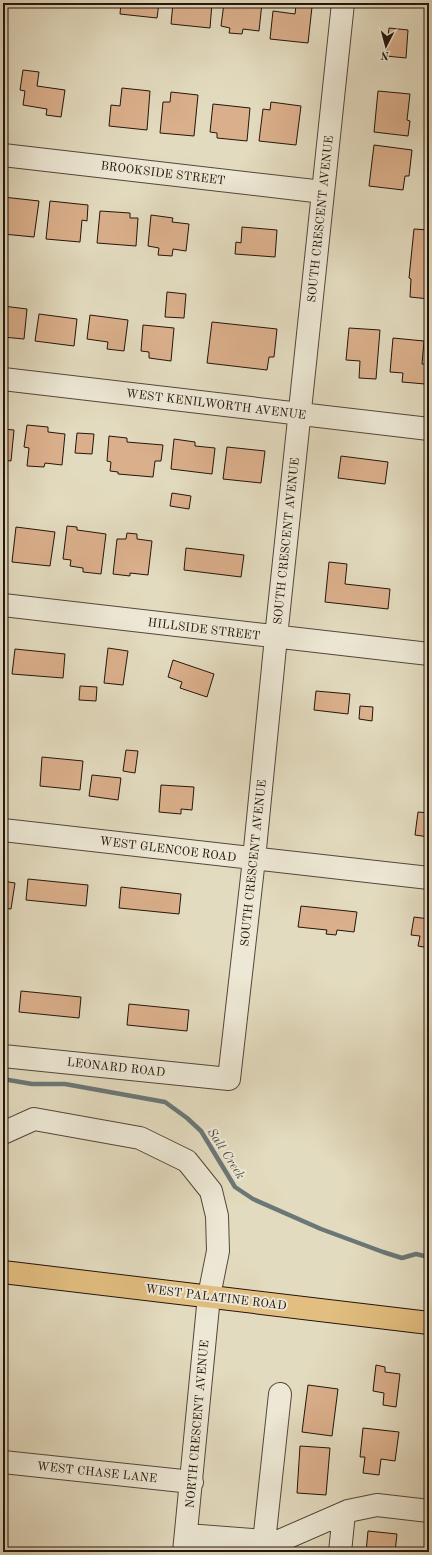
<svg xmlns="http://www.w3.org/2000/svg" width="432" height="1555" viewBox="0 0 432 1555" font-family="'Old Standard TT',serif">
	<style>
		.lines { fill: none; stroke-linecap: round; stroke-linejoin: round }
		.stream { stroke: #6b7777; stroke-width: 4.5 }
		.building { fill: #daaf8b; stroke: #25150d }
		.minor-casing { stroke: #54463a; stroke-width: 24 }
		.major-casing { stroke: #25150d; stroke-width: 24 }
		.minor { stroke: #ede8d5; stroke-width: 22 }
		.major { stroke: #e2be80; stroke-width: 22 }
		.labels { text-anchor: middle; stroke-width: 4; stroke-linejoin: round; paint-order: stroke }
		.street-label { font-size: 12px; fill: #25150d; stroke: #ede8d5 }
		.water-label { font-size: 13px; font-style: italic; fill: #4e4e4b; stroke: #ede8d5 }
	</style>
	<rect width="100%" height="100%" fill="#e3dbbf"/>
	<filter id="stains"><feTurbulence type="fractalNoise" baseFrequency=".005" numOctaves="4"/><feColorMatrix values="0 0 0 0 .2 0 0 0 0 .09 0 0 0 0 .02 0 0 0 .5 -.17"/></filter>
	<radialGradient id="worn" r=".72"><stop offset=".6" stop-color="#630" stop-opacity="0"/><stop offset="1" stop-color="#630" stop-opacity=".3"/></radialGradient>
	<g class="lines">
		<path class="stream" d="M3 1079 32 1084H65L165 1102 187 1118 201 1131 235 1187 253 1199 321 1229 383 1252 402 1258 416 1254 429 1257"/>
	</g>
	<path class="building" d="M121 3H159L157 18 120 14Z
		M173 3H212L210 28 171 24Z
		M224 3H262L259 31 243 29 242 34 229 33 230 28 221 26Z
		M296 5 312 7 308 43 270 39 273 11 295 14Z
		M389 28 408 30 406 58 386 56Z
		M23 70 39 72 37 86 65 90 61 117 46 115 47 109 23 105 25 91 20 90Z
		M122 88 150 91 147 130 109 126 111 105 120 106Z
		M378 91 410 94 407 120 410 121 408 136 374 132Z
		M171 92 198 95 194 136 160 133 163 102H170Z
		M271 102 301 106 296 145 259 141 263 109 270 110Z
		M213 104 250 108 247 141 217 138V133L210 132Z
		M374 145 412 150 409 176H405L403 190 369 186Z
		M3 197 39 201 34 237 3 234Z
		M50 201 88 205 87 221 82 220 80 242 46 239Z
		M100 211 130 213V218H138L136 246 97 243Z
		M151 215 173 218 172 222 189 224 186 251 173 249 172 256 158 255 159 248 148 246Z
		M242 227 277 230 275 257 235 254 236 242 241 243Z
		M414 229 429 230V299L410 297 411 279 409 278Z
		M167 292 186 294 184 318 165 317Z
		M3 306 27 309 24 339 3 337Z
		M39 314 77 319 74 346 35 341Z
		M90 315 128 320 124 351 107 349 108 342 87 339Z
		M212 322 277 329 274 357H269L267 370 207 363Z
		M143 325 174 328 171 361 149 358V352L141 351Z
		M349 328 380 330 376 379 359 378 360 361 346 360Z
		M393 338 424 341 422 364H427L425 384 402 382 403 373 390 372Z
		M27 425 48 427V432L65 434 62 465 45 463 44 467 27 466 29 448 24 447Z
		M3 429 14 430 11 461 3 460Z
		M77 433 94 434 92 454 75 453Z
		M109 436 127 438V442L163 445 161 461H155L153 477 118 474V472L110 471 111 462 107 461Z
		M174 439 195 442V446L215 448 212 474 171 469Z
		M227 447 265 451 261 483 223 479Z
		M341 456 388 462 385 484 338 478Z
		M172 493 191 496 189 509 170 506Z
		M67 526 77 527V530L106 534 101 574 83 572V568L70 566 71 560 63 559Z
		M16 527 55 532 50 566 12 562Z
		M127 533 137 534V539L152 541 148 575 130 573V576L113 574 117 539H126Z
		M186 548 244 555 241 577 184 570Z
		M329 562 347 564 345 584 390 589 388 609 325 602Z
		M108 648 128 651 123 685 104 683Z
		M15 649 65 654 63 678 12 674Z
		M173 660 214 674 207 697 180 688 182 682 168 677Z
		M80 686 97 687 96 701 79 700Z
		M316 691 350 694 348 714 314 710Z
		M360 706 373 707 372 721 359 719Z
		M126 750 138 751 135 773 123 771Z
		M42 757 83 761 80 790 40 786Z
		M3 763H7L5 782 3 781Z
		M92 775 121 778 118 800 89 796Z
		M161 785 194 787 192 810 181 809V814L159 812Z
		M418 812 429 813V837L415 835Z
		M28 879 88 885 86 906 26 900Z
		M3 881 15 883 11 909 3 908Z
		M121 887 181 894 179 914 119 908Z
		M301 906 357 912 354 932 337 930 336 935 326 934 327 930 298 927Z
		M414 917 429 919V948L418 946 420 936 411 935Z
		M21 991 81 997 79 1018 19 1012Z
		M129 1004 189 1010 187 1031 127 1025Z
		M376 1365 385 1367V1372L400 1374 396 1407 383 1405 384 1393 373 1391Z
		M308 1385 338 1389 332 1436 302 1432Z
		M363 1428 399 1432 395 1461 381 1459 379 1475 363 1473 365 1457H360Z
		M300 1446 330 1448 326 1495 297 1493Z
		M368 1531 397 1534 395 1552H366Z"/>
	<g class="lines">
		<g class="minor-casing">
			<path id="minor" d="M3 155 323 192
				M3 379 429 429
				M3 605 429 654
				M3 830 429 878
				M3 1056 229 1079 254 859 276 637 343 3
				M3 1133 34 1119 140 1138 187 1161 211 1191 217 1216 218 1251 209 1296 184 1552
				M3 1462 192 1482
				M187 1535 277 1542 348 1511 377 1505 429 1511
				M264 1542 280 1394
				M340 1552 344 1513"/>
		</g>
		<g class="major-casing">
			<path id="major" d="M3 1272 429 1323"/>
		</g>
		<use href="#minor" class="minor"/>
		<use href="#major" class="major"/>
	</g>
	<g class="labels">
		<g class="street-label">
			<text transform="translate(163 173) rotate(7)" y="4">BROOKSIDE STREET</text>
			<text transform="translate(320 219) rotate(-84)" y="4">SOUTH CRESCENT AVENUE</text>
			<text transform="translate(216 404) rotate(7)" y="4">WEST KENILWORTH AVENUE</text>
			<text transform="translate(286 541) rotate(-84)" y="4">SOUTH CRESCENT AVENUE</text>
			<text transform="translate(204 629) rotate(7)" y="4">HILLSIDE STREET</text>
			<text transform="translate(168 849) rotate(7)" y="4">WEST GLENCOE ROAD</text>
			<text transform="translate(253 863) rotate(-84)" y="4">SOUTH CRESCENT AVENUE</text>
			<text transform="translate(116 1067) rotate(6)" y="4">LEONARD ROAD</text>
			<text transform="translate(216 1297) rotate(7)" y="4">WEST PALATINE ROAD</text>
			<text transform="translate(197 1424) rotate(-85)" y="4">NORTH CRESCENT AVENUE</text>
			<text transform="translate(97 1472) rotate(6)" y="4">WEST CHASE LANE</text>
		</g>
		<g class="water-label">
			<text transform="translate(227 1153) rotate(57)" y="5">Salt Creek</text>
		</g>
	</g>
	<rect width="432" height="1555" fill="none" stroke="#e3dbbf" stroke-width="16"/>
	<rect x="4" y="4" width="424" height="1547" fill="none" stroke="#25150d" stroke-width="2"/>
	<rect x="8" y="8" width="416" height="1539" fill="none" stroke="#25150d"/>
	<g transform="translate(386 46) rotate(186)" stroke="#ede8d5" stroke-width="3" paint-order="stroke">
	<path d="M0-3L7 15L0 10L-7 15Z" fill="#25150d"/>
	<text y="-6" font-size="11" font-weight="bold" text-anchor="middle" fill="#25150d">N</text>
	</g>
	<rect width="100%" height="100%" filter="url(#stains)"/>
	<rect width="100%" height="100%" fill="url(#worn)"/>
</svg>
